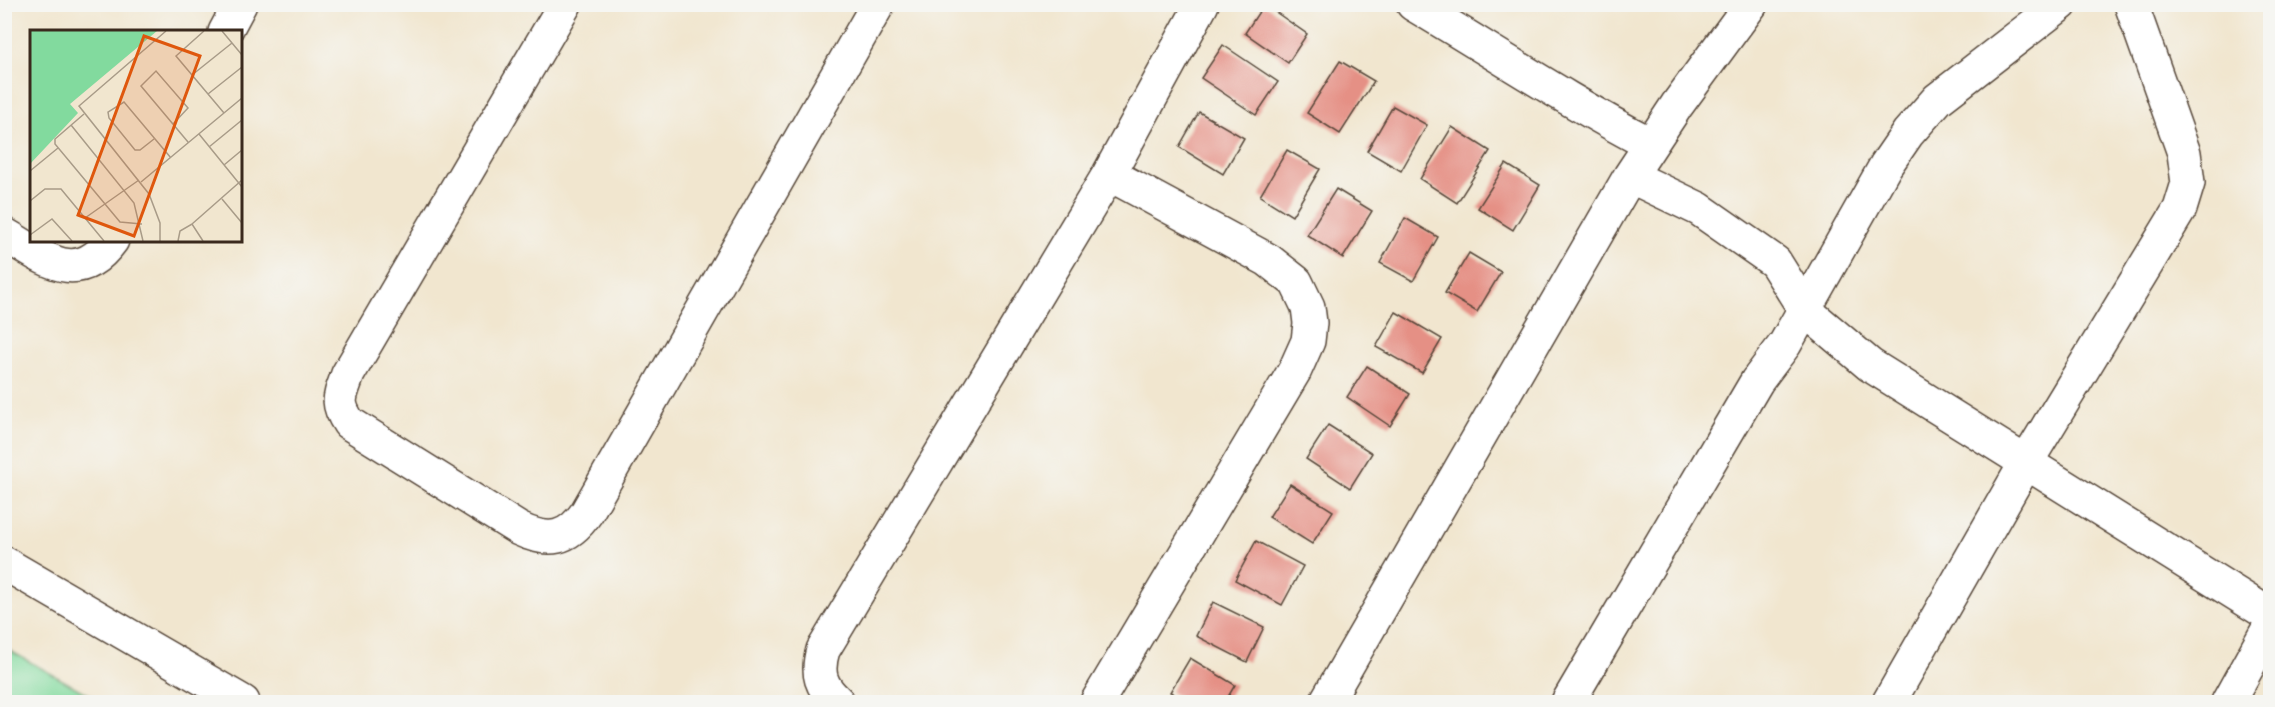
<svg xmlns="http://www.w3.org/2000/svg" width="2275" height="707" viewBox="0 0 2275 707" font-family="'Gochi Hand',sans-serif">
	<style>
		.green { fill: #82da9e; stroke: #5e825e; stroke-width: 1.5 }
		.building { fill: #e59085 }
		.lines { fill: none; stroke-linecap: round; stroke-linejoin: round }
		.minor-casing { stroke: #564639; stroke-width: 36 }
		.minor { stroke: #fff; stroke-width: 33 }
		.inset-road { fill: none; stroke: #a89b88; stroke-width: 1.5 }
		.view { fill: #df570d; fill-opacity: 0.15; stroke: #df570d; stroke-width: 3 }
		.inset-edge { fill: none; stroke: #3b2a1e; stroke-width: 3 }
	</style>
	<rect width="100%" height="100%" fill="#f6f6f2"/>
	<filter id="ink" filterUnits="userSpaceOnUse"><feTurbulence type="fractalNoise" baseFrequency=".0167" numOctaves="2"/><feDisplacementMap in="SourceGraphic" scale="12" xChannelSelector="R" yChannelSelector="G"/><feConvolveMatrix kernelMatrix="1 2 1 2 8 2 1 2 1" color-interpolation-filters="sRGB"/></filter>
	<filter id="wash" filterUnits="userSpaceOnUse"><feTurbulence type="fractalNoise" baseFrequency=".008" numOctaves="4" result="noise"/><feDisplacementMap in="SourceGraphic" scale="24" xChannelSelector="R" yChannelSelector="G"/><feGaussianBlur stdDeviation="1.35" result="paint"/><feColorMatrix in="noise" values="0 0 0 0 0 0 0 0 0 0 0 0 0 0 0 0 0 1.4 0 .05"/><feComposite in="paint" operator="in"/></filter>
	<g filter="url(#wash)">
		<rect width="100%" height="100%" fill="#f1e6cf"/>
		<path class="green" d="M4 648H5L102 702H5Z"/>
		<g id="blocks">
			<path class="building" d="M1264 4 1307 34 1288 63 1245 33Z
				M1223 45 1278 82 1256 115 1201 78Z
				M1340 61 1374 81 1340 134 1307 113Z
				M1393 106 1427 125 1401 171 1367 151Z
				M1199 112 1244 138 1223 174 1179 147Z
				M1452 127 1490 151 1457 203 1420 179Z
				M1287 150 1320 169 1292 216 1260 196Z
				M1506 164 1540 185 1513 230 1478 208Z
				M1336 189 1372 211 1343 258 1307 235Z
				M1405 218 1438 237 1413 281 1380 263Z
				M1469 253 1501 272 1477 312 1445 293Z
				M1396 312 1442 339 1422 373 1376 347Z
				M1367 366 1410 394 1390 426 1347 397Z
				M1328 425 1372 453 1350 488 1306 459Z
				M1290 484 1333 511 1312 544 1269 517Z
				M1256 541 1303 566 1282 605 1235 580Z
				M1213 602 1264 627 1247 662 1196 636Z
				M1190 658 1235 685 1225 702H1188L1170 692Z"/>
		</g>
	</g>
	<g filter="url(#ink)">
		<use href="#blocks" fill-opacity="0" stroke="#564639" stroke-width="1.5"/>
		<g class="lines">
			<g class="minor-casing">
				<path id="minor" d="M565 4 348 374C340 397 335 402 349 423L519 529C549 543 568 540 587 512L878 4
					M1413 4C1492 51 1569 102 1650 144
					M225 32 240 4
					M1630 176 1699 209 1775 262 1805 310 1870 365 2270 615
					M4 234C44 257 76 289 112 240
					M4 563 243 702
					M838 702C821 687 816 674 823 650L1109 174 1202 4
					M1097 702 1295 370 1308 341 1310 323 1308 307 1296 282 1268 260 1109 174
					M1326 702 1630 176 1677 105 1751 4
					M1568 702 1757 381 1785 344 1886 165 1908 133 1938 99 2061 4
					M1889 702 2027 461 2180 209 2188 183 2184 153 2131 4
					M2228 702 2270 626"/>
			</g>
			<use href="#minor" class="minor"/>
		</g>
	</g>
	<g transform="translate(30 30)">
		<rect width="212" height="212" fill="#f1e6cf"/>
		<path d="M0 1H127L40 74 48 83 0 134Z" fill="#82da9e"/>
		<path class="inset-road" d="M174 1 146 26 194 83M192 1 212 25M162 45 202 13M178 64 212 37M54 84 25 109V114L90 192 112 194M143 94 158 78 126 41 111 56 158 112M41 95 104 173 113 211M169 104 212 157M124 109 110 120H105L79 88 78 82 94 72 141 128M179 117 212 90M194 135 212 120M0 141 28 118M111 152 212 68M192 169 212 193M0 171 15 159H31L74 211M55 188 109 150M162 194 212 150M0 205 22 189 42 211M130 211V193L119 164 49 76 136 1M148 211 150 201 162 194 173 211"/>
		<path class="view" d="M114 6 170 26 104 206 48 185Z"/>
		<rect width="212" height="212" class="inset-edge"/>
	</g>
	<rect width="2275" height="707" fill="none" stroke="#f6f6f2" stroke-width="24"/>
</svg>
